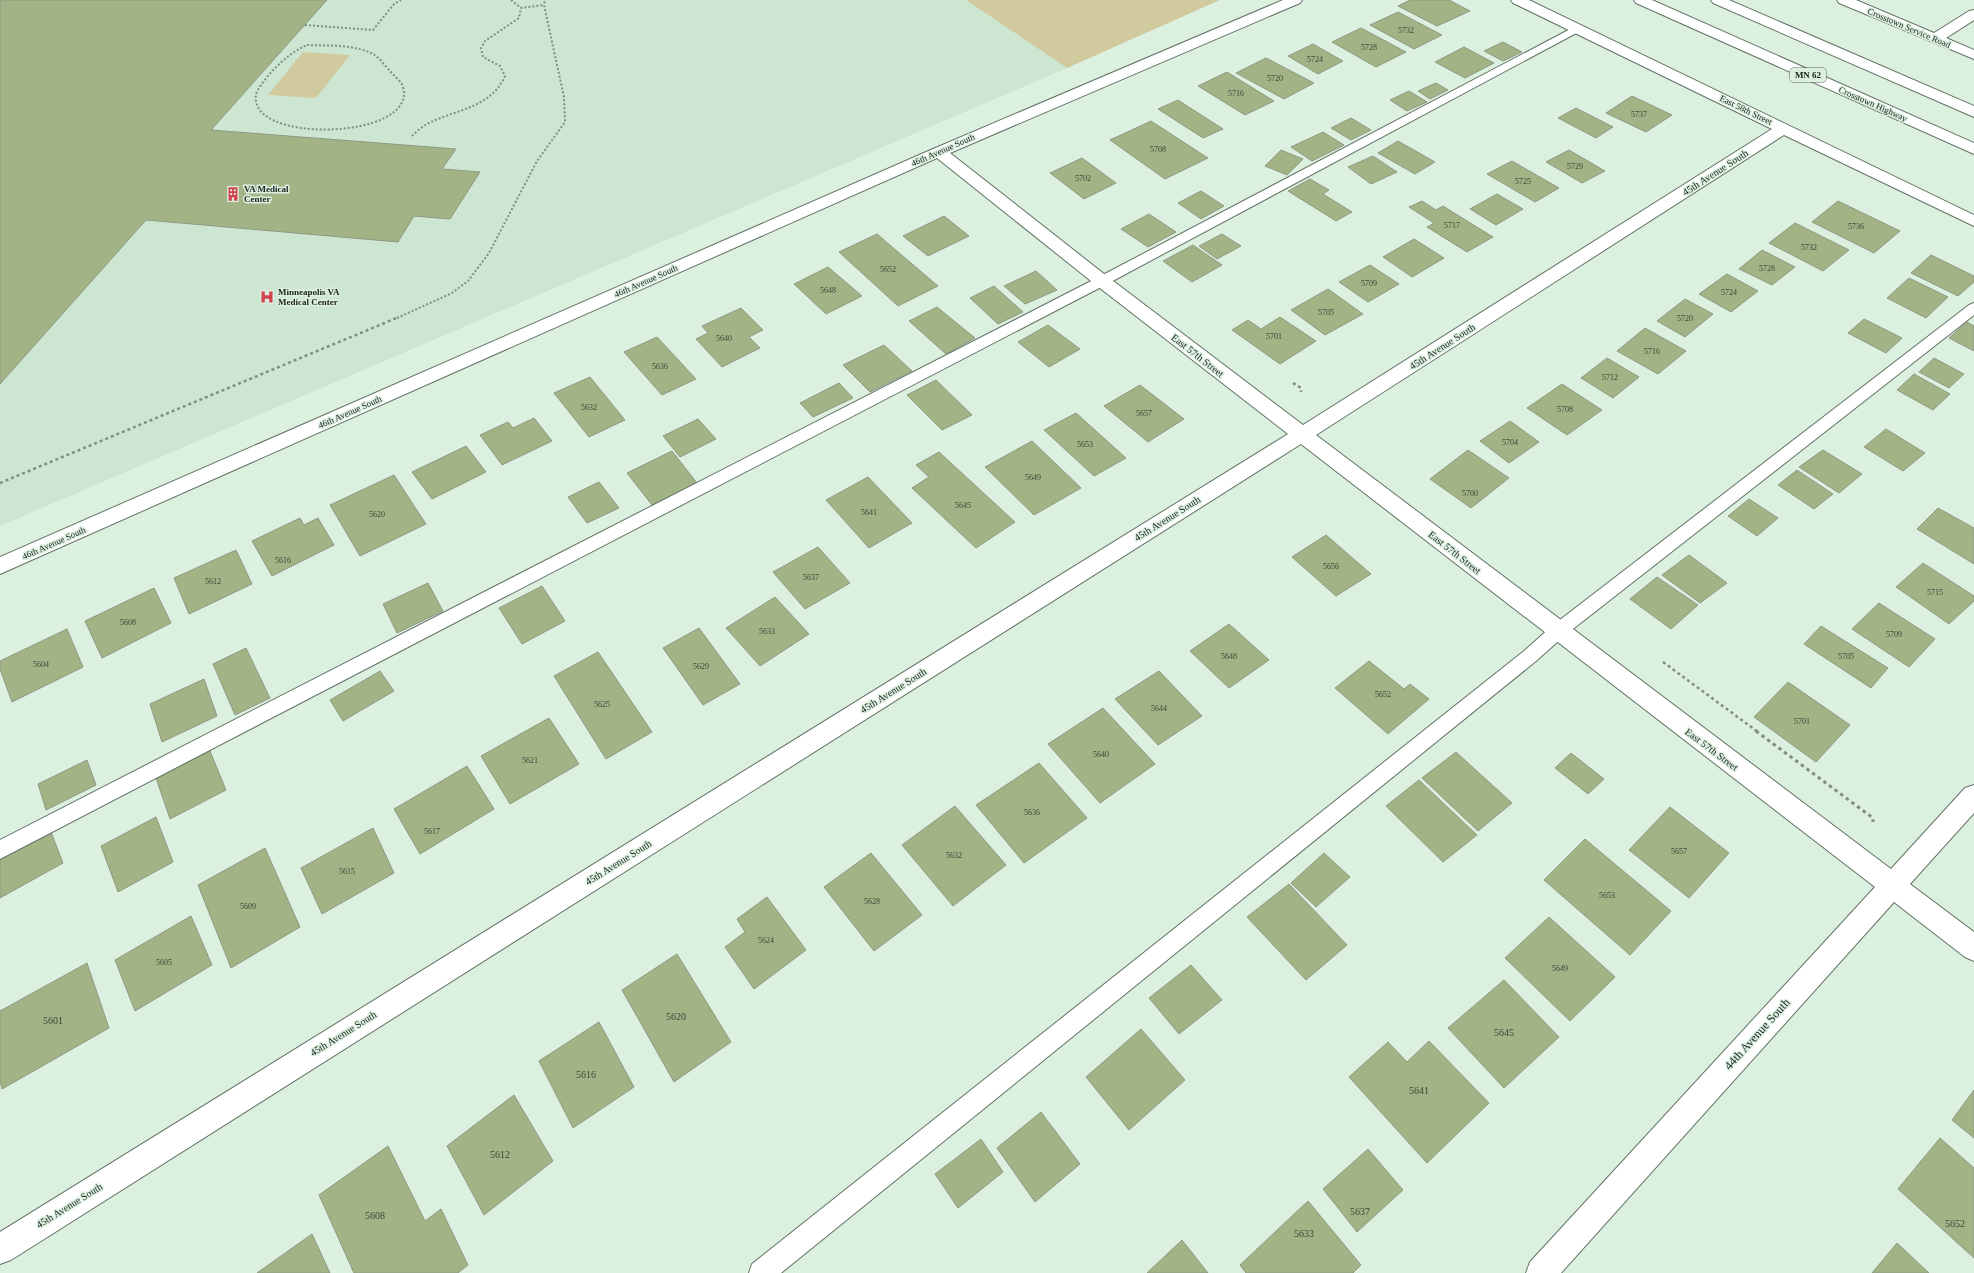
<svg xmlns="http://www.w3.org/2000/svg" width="1974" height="1273" font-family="'Times New Roman',serif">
<rect width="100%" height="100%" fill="#dcf0e0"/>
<!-- built -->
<path fill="#cce6d1" d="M0,0H966L1067,68L0,526Z"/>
<!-- green -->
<path fill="#d2ca9f" d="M966,0H1220L1067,68Z
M303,52L350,55L316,98L268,95Z"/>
<!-- building -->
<path fill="#a2b386" stroke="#909884" d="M0,0H327L211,130L456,149L442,169L480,172L450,219L414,216L398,242L146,220L0,384Z
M1410,0H1449L1470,11L1437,26L1398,6Z
M1398,12L1442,35L1414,49L1370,25Z
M1361,28L1406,52L1376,67L1332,42Z
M1503,42L1522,52L1503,61L1484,51Z
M1313,44L1343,61L1318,74L1288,56Z
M1464,47L1494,63L1465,78L1435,62Z
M1266,58L1314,83L1284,99L1236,73Z
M1227,72L1274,101L1245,115L1198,86Z
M1436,83L1448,90L1430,99L1418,91Z
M1409,91L1427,102L1407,111L1390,100Z
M1632,96L1672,115L1646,132L1606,113Z
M1178,100L1223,129L1203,138L1158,109Z
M1576,108L1613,127L1596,138L1558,118Z
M1351,118L1371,130L1351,140L1331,128Z
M1151,121L1208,158L1165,179L1110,140Z
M1323,132L1344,145L1312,161L1291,147Z
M1398,141L1435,162L1415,174L1378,153Z
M1281,150L1303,159L1287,175L1265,166Z
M1569,150L1605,171L1582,183L1546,162Z
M1373,156L1397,172L1371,184L1348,167Z
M1082,158L1116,183L1084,199L1050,173Z
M1512,161L1559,188L1535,202L1487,174Z
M1310,179L1329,190L1323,194L1352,212L1336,221L1288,191Z
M1201,191L1224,206L1201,219L1178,203Z
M1497,194L1523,209L1496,225L1470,209Z
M1422,201L1436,210L1443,206L1493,237L1467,252L1427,227L1434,223L1409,207Z
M1838,201L1900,231L1874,253L1812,222Z
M1149,214L1176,232L1148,247L1121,229Z
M944,216L969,236L928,256L903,236Z
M1795,223L1849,250L1823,271L1769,243Z
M877,234L938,286L898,306L839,252Z
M1222,234L1241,246L1217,259L1199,246Z
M1414,239L1444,258L1412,277L1383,257Z
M1193,245L1222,265L1192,282L1163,261Z
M1762,250L1795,267L1772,285L1739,269Z
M1931,255L1974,276V282L1958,296L1911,273Z
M1370,265L1399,284L1368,302L1339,282Z
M828,267L862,296L826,314L794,284Z
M1036,271L1057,290L1025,304L1004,286Z
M1727,274L1758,291L1731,312L1699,294Z
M1909,278L1948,297L1926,318L1887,298Z
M994,286L1023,312L998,324L970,298Z
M1328,289L1363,314L1325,335L1291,310Z
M1685,299L1713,314L1685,337L1657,321Z
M937,307L975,338L946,354L909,321Z
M741,308L763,330L749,337L760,348L722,367L696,339L708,333L702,326Z
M1280,317L1316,341L1280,364L1232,330L1248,320L1261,329Z
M1864,319L1902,338L1886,353L1848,333Z
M1967,322L1974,326V351L1949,338Z
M1048,325L1080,349L1049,367L1018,342Z
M1645,328L1686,351L1658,374L1617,351Z
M657,337L696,379L662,395L624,352Z
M884,345L912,371L870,392L843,365Z
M1607,358L1639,377L1613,398L1581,378Z
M1934,358L1964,374L1949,388L1919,372Z
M1914,374L1950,394L1933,410L1897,390Z
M590,377L625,420L589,437L554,393Z
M936,380L972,415L942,430L907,395Z
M839,383L853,398L813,417L800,403Z
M1562,384L1602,410L1567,435L1527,408Z
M1140,385L1184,419L1148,442L1104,406Z
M1076,413L1126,458L1094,476L1044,430Z
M534,418L552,441L502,465L480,435L508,422L513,428Z
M698,419L716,439L680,457L663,436Z
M1510,421L1539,442L1509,463L1480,441Z
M1886,429L1925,453L1903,471L1864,447Z
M1032,441L1081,488L1034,515L985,467Z
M466,446L486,472L432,499L412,472Z
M1468,450L1509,478L1471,508L1430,479Z
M1823,450L1862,474L1839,493L1799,467Z
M672,451L697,483L652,505L627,473Z
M939,452L1015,522L976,548L912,488L929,477L916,465Z
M1797,470L1833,494L1814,509L1778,485Z
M394,475L426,524L360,556L330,505Z
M868,477L912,523L869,548L826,500Z
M599,482L619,508L587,523L568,497Z
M1749,499L1778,518L1757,536L1728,516Z
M1938,508L1974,528V564L1917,529Z
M300,518L304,525L318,518L334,545L272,576L252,541Z
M1326,535L1371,574L1336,596L1292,557Z
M818,547L850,583L805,609L773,572Z
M236,550L252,584L189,614L174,578Z
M1689,555L1727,583L1700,603L1662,575Z
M1923,563L1974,596V601L1949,624L1896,587Z
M1657,577L1698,605L1671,629L1630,599Z
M428,583L443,611L397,633L383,604Z
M542,586L565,621L522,644L499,608Z
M154,588L171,623L102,658L85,621Z
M775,597L809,634L760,666L726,628Z
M1879,603L1935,639L1909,667L1852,629Z
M1229,624L1269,660L1229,688L1190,651Z
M1821,626L1888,668L1871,688L1804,644Z
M699,628L740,684L703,705L663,648Z
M67,629L83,667L12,702L0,669V661Z
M246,648L270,698L235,715L213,664Z
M598,652L652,732L606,759L554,676Z
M1369,661L1404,689L1410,684L1429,699L1388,734L1335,688Z
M380,671L394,691L343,721L330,700Z
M1159,671L1202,716L1158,745L1115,699Z
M204,679L217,716L162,742L150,704Z
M1788,682L1850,725L1816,762L1754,717Z
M1103,708L1155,764L1100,803L1048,744Z
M549,718L579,764L510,804L481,756Z
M210,751L226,790L170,819L156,778Z
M1456,752L1512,803L1478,831L1422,778Z
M1571,753L1604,779L1588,794L1555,768Z
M87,760L96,785L46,810L38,784Z
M1039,763L1087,818L1024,863L976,805Z
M467,766L494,809L420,854L394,809Z
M1419,780L1477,835L1443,862L1386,806Z
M955,806L1006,865L953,906L902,845Z
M1670,807L1729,853L1689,898L1629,850Z
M156,817L173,862L118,892L101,846Z
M373,828L394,873L322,914L301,868Z
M51,832L63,863L0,898V860Z
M1585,839L1671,911L1630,955L1544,880Z
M265,848L300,927L231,968L198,885Z
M871,853L922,915L874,951L824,887Z
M1324,853L1350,877L1316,907L1291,883Z
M1289,884L1347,945L1306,980L1247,917Z
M767,897L806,950L754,989L725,947L745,932L737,919Z
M191,916L212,965L135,1011L115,960Z
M1549,917L1615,977L1570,1021L1505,958Z
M677,954L731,1042L674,1082L622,990Z
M87,963L109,1028L2,1089L0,1081V1011Z
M1191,965L1222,1000L1179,1034L1149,998Z
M1504,980L1559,1037L1504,1088L1448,1028Z
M599,1022L634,1087L573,1128L539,1061Z
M1141,1029L1185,1080L1129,1130L1086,1077Z
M1429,1041L1489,1103L1427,1163L1349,1077L1388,1042L1407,1062Z
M1974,1090V1138L1952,1120Z
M514,1095L553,1161L484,1215L447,1146Z
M1041,1112L1080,1164L1035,1202L997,1148Z
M1940,1138L1974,1168V1258L1898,1189Z
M981,1139L1003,1172L958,1208L935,1174Z
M388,1146L425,1221L441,1209L468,1265L458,1273H354L319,1195Z
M1368,1149L1403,1190L1357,1232L1323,1189Z
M1308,1201L1361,1265L1353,1273H1246L1240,1265Z
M312,1234L330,1273H257Z
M1182,1240L1208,1273H1147Z
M1897,1243L1929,1273H1872Z"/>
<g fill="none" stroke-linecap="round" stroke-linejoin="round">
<defs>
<path id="lane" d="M1578,25L1582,26L1584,28L1582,30L1107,284L0,859V840L1097,278Z
M1974,303V315L1564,636L1536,661L781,1273H749L752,1264L1524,651L1552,626L1969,305Z"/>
<path id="street" d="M1283,0H1302L1300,3L950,153L1108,277L1303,425L1772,129L1513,3L1511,0H1529L1974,215V226L1784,135L1316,435L1891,869L1965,788L1974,785V813L1910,884L1974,932V961L1965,957L1894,902L1561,1273H1526L1530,1262L1875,887L1301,444L11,1260L0,1264V1232L1288,434L1096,285L937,158L0,574V557L933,149Z
M1837,0H1856L1934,33L1969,11L1974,10V20L1946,38L1974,50V59L1839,3Z"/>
<path id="highway" d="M1634,0H1652L1974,143V154L1636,3Z
M1711,0H1729L1974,106V117L1713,3Z"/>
</defs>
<!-- lane casing -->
<use href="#lane" stroke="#627365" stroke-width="2"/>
<!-- street casing -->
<use href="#street" stroke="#627365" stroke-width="2"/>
<!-- highway casing -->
<use href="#highway" stroke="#627365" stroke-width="2"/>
<!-- path-far2 -->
<path stroke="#818f83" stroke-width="2" stroke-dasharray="2 2" stroke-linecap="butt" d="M511,0L521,8
M305,25L373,30L394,4L401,0
M307,45C329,46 353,44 373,54C379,57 385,66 390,71C394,76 402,82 403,87C419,141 239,145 257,91C269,72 287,54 307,45Z
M412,136C417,131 423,126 429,123C457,109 491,108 505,76L500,66L483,57L481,48L485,41L519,18L521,8L544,5
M397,318L452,293L468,281L489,253L537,161L565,122L564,97L544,5L545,0"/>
<!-- path-far1 -->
<path stroke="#818f83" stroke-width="2.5" stroke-dasharray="3 3" stroke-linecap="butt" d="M1293,383L1301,388V392
M0,483L399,317
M1663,662L1758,732"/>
<!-- path -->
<path stroke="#818f83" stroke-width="3" stroke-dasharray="3.5 3.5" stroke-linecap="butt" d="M1756,731L1873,818V822"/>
<!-- lane -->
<use href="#lane" fill="#fff" fill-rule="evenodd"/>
<!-- street -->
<use href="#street" fill="#fff" fill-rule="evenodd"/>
<!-- highway -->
<use href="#highway" fill="#fff" fill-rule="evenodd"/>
</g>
<!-- icons -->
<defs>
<symbol id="building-bare" viewBox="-9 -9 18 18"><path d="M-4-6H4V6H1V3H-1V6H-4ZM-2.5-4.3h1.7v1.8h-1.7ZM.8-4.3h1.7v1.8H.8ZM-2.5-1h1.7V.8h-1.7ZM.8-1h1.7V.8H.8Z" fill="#d4444f" stroke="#dcf0e0" stroke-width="2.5" paint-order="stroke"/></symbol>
<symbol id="hospital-bare" viewBox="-9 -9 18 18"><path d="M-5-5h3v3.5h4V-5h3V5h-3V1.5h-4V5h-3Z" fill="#d4444f" stroke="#dcf0e0" stroke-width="2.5" paint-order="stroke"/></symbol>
</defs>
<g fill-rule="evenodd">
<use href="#building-bare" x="223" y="184" width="20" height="20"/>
<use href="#hospital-bare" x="257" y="287" width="20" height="20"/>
</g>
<g text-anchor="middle" stroke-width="3" stroke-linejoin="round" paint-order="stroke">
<!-- number labels -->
<g font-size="8" fill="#3d4636">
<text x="1406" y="33">5732</text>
<text x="1369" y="50">5728</text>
<text x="1315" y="62">5724</text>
<text x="1275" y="81">5720</text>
<text x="1236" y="96">5716</text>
<text x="1639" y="117">5737</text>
<text x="1158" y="152">5708</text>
<text x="1575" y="169">5729</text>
<text x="1083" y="181">5702</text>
<text x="1523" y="184">5725</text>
<text x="1452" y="228">5717</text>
<text x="1856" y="229">5736</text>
<text x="1809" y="250">5732</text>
<text x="1767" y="271">5728</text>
<text x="888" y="272">5652</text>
<text x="1369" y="286">5709</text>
<text x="828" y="293">5648</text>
<text x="1729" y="295">5724</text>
<text x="1326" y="315">5705</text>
<text x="1685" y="321">5720</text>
<text x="1274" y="339">5701</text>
<text x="724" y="341">5640</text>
<text x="1652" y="354">5716</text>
<text x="660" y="369">5636</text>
<text x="1610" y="380">5712</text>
<text x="589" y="410">5632</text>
<text x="1565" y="412">5708</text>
<text x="1144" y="416">5657</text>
<text x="1510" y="445">5704</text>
<text x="1085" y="447">5653</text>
<text x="1033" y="480">5649</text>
<text x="1470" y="496">5700</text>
<text x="963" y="508">5645</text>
<text x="869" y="515">5641</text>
<text x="377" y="517">5620</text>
<text x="283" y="563">5616</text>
<text x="1331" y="569">5656</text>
<text x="811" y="580">5637</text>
<text x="213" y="584">5612</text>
<text x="1935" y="595">5715</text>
<text x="128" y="625">5608</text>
<text x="767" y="634">5633</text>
<text x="1894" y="637">5709</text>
<text x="1229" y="659">5648</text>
<text x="1846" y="659">5705</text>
<text x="41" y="667">5604</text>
<text x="701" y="669">5629</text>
<text x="1383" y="697">5652</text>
<text x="602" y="707">5625</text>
<text x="1159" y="711">5644</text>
<text x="1802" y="724">5701</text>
<text x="1101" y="757">5640</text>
<text x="530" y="763">5621</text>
<text x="1032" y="815">5636</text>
<text x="432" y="834">5617</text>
<text x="1679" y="854">5657</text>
<text x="954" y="858">5632</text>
<text x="347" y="874">5615</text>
<text x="1607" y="898">5653</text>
<text x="872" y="904">5628</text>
<text x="248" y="909">5609</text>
<text x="766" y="943">5624</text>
<text x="164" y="965">5605</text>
<text x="1560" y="971">5649</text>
</g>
<!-- far-street labels -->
<g font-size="9" fill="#1b221c" stroke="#dcf0e0">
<text transform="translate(1909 28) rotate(23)" y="3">Crosstown Service Road</text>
<text transform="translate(1873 104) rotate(24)" y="3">Crosstown Highway</text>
<text transform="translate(1746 110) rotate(26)" y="3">East 58th Street</text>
<text transform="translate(943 150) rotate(-24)" y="3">46th Avenue South</text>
<text transform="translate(646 281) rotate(-24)" y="3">46th Avenue South</text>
<text transform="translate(350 412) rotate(-24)" y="3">46th Avenue South</text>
<text transform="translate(54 543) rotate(-24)" y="3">46th Avenue South</text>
</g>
<!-- shield labels -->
<rect fill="#dcf0e0" stroke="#556057" stroke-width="1" x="1790" y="68" width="36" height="14" rx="3"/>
<g font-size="9" font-weight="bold" fill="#1b221c">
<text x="1808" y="78">MN 62</text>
</g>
<!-- far-poi labels -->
<g font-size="9" font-weight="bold" fill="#1b221c" stroke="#dcf0e0" text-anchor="start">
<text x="244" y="192">VA Medical<tspan x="244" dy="10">Center</tspan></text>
<text x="278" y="295">Minneapolis VA<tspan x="278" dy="10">Medical Center</tspan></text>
</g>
<!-- street labels -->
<g font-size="10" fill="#1b221c" stroke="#dcf0e0">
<text transform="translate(1715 172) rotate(-33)" y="4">45th Avenue South</text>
<text transform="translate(1442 346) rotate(-33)" y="4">45th Avenue South</text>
<text transform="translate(1198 355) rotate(38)" y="4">East 57th Street</text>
<text transform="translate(1167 518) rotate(-32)" y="4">45th Avenue South</text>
<text transform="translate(1455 552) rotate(38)" y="4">East 57th Street</text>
<text transform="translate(893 690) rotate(-32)" y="4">45th Avenue South</text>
<text transform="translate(1712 749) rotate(37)" y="4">East 57th Street</text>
<text transform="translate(618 862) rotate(-32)" y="4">45th Avenue South</text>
<text transform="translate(343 1033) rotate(-32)" y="4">45th Avenue South</text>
<text transform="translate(69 1205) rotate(-32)" y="4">45th Avenue South</text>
</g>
<!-- near-number labels -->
<g font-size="10" fill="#3d4636">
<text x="676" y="1020">5620</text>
<text x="53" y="1024">5601</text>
<text x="1504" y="1036">5645</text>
<text x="586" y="1078">5616</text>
<text x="1419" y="1094">5641</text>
<text x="500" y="1158">5612</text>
<text x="1360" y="1215">5637</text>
<text x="375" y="1219">5608</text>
<text x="1955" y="1227">5652</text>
<text x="1304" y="1237">5633</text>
</g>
<!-- near-street labels -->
<g font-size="12" fill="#1b221c" stroke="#dcf0e0">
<text transform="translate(1757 1034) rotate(-48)" y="4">44th Avenue South</text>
</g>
</g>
</svg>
